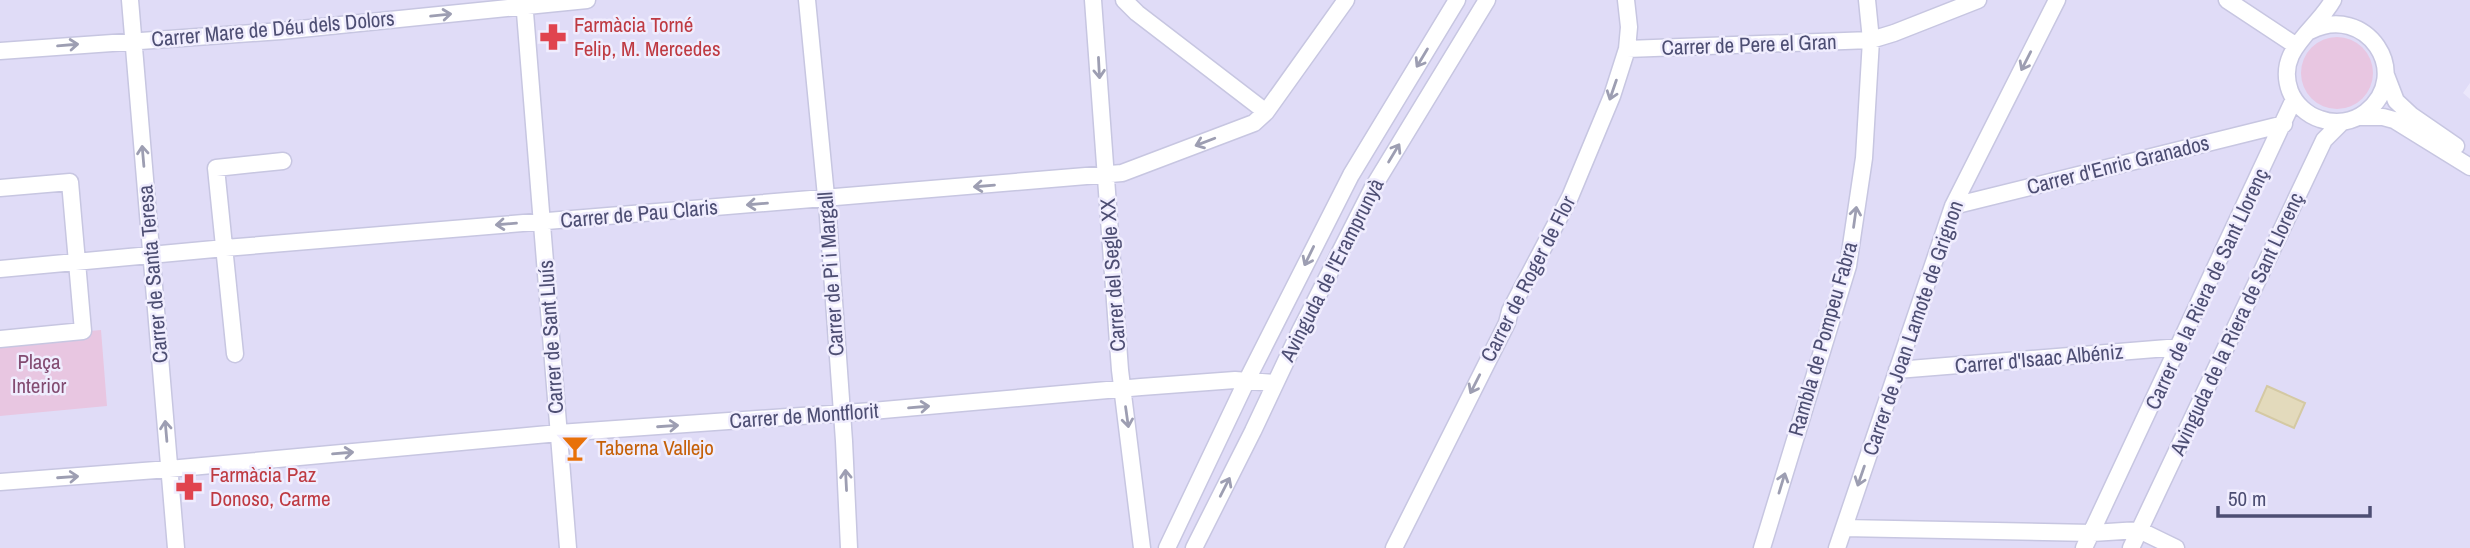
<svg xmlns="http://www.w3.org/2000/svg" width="2470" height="548" font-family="'Archivo Narrow',sans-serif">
<rect width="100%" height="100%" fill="#ebe7fb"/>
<!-- residential -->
<path fill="#e0dcf7" d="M0,0H2470V83L2463,93L2470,99V548H0Z"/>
<!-- green -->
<path fill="#e8c6e1" d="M2301 73a36 36 0 1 1 72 0a36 36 0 1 1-72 0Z
M101,330L107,406L0,416V339Z"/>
<!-- water -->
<path fill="#e3dabc" stroke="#d4c9a3" stroke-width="2" d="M2267,386L2305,403L2294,428L2256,411Z"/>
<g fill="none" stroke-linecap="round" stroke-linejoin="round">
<defs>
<path id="street" d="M130,0L176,548
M524,0L568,548
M807,0L828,217L844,441L849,548
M1093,0L1120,370L1142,548
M1124,0L1137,13L1266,112
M2227,0L2295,45
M2310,31C2366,2 2414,74 2366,112C2353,122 2336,125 2320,119C2307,115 2295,104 2290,91C2275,50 2316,31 2333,0
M1627,49L1871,40L1894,33L1978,0
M0,51L281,31L587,0
M2386,75L2396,101L2411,115L2456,146
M2358,117H2383L2394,120L2470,167
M0,188L70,182L83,331L0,339
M1953,206L2284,124
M0,269L225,248L1122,173L1254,123L1266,112L1346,0
M235,354L216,168L283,161
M1897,370L2180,347
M0,482L169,469L559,433L872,411L1141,387L1235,380L1274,383
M1844,528L2092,533L2139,530L2176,548
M1167,548L1246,382L1351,175L1457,0
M1194,548L1253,431L1301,329L1372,189L1487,0
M1394,548L1507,323L1510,311L1570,197L1612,96L1627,49L1629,27L1626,0
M1762,548L1848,266L1864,158L1871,40L1867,0
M1837,548L1953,206L2057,0
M2084,548L2294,99
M2131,548L2324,140L2342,122"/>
</defs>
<!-- street casing -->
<use href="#street" stroke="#c7c6e1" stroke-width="19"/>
<!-- street -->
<use href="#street" stroke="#fff" stroke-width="16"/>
</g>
<!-- one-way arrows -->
<defs><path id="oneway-shaft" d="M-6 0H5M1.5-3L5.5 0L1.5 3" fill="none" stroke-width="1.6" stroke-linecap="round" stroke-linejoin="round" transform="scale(1.75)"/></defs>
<g stroke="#9d9eb2">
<use href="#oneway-shaft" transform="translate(441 15) rotate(-6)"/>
<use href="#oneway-shaft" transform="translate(68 45) rotate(-5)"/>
<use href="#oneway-shaft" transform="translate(1422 58) rotate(121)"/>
<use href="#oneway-shaft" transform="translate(2026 61) rotate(117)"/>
<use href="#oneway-shaft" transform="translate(1099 68) rotate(87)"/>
<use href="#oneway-shaft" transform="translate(1613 90) rotate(109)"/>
<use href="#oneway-shaft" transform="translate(1205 142) rotate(159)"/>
<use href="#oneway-shaft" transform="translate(1394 153) rotate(-59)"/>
<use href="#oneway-shaft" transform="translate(143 156) rotate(-95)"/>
<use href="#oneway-shaft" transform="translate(984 186) rotate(175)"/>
<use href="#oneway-shaft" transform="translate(757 204) rotate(175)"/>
<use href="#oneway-shaft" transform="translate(1855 217) rotate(-82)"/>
<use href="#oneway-shaft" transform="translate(506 224) rotate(175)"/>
<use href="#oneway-shaft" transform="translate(1309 256) rotate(116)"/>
<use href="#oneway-shaft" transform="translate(1475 384) rotate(117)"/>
<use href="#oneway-shaft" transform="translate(919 407) rotate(-5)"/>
<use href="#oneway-shaft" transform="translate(1127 417) rotate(82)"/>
<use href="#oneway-shaft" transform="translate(668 426) rotate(-4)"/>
<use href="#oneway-shaft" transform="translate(166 431) rotate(-95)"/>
<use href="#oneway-shaft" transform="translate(343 453) rotate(-5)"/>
<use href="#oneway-shaft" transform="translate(1861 476) rotate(109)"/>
<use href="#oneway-shaft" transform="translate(68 477) rotate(-4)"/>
<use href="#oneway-shaft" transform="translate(846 480) rotate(-93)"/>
<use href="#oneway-shaft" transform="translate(1782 483) rotate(-73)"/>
<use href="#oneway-shaft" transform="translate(1225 487) rotate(-63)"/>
</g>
<!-- icons -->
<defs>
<symbol id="pharmacy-bare" viewBox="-9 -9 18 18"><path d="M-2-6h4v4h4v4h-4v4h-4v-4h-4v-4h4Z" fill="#e0444e" stroke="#f0edfe" stroke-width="2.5" paint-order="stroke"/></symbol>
<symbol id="bar-bare" viewBox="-9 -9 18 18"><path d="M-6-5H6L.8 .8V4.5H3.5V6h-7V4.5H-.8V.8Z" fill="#e8710a" stroke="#f0edfe" stroke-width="2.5" paint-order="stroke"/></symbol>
</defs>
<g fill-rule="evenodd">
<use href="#pharmacy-bare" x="534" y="18" width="38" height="38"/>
<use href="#bar-bare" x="556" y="429" width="38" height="38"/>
<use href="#pharmacy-bare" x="170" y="468" width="38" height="38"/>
</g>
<g text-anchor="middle" stroke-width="5" stroke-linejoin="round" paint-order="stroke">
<!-- health labels -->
<g font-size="21" fill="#be3a42" stroke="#f0edfe" text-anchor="start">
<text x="574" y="32">Farmàcia Torné<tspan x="574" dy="24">Felip, M. Mercedes</tspan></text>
<text x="210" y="482">Farmàcia Paz<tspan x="210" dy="24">Donoso, Carme</tspan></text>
</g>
<!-- street labels -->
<g font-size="21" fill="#4d4e73" stroke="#f0edfe">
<text transform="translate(273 29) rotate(-5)" y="7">Carrer Mare de Déu dels Dolors</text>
<text transform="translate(1749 45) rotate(-2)" y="7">Carrer de Pere el Gran</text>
<text transform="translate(2118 165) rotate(-14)" y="7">Carrer d'Enric Granados</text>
<text transform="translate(639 214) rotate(-5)" y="7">Carrer de Pau Claris</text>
<text transform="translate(1332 270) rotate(-63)" y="7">Avinguda de l'Eramprunyà</text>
<text transform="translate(153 274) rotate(-95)" y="7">Carrer de Santa Teresa</text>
<text transform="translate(831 274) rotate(-94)" y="7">Carrer de Pi i Margall</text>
<text transform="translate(1113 275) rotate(-94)" y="7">Carrer del Segle XX</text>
<text transform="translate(1528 279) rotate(-63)" y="7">Carrer de Roger de Flor</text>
<text transform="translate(2207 289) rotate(-65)" y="7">Carrer de la Riera de Sant Llorenç</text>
<text transform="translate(2237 324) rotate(-65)" y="7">Avinguda de la Riera de Sant Llorenç</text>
<text transform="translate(1913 328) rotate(-71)" y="7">Carrer de Joan Lamote de Grignon</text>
<text transform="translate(551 337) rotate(-94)" y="7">Carrer de Sant Lluís</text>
<text transform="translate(1823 339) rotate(-74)" y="7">Rambla de Pompeu Fabra</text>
<text transform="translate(2039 359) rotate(-5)" y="7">Carrer d'Isaac Albéniz</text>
<text transform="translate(804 416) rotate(-4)" y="7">Carrer de Montflorit</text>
</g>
<!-- park labels -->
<g font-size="21" fill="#834c72" stroke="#f0edfe">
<text x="39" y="369">Plaça<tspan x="39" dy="24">Interior</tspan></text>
</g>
<!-- food labels -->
<g font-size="21" fill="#c56008" stroke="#f0edfe" text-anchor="start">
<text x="596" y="455">Taberna Vallejo</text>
</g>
</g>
<!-- scale -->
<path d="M2218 506v10h152v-10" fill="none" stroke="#4d4e73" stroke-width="3.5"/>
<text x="2228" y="506" font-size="21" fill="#4d4e73" stroke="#f0edfe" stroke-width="5" paint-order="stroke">50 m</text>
</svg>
